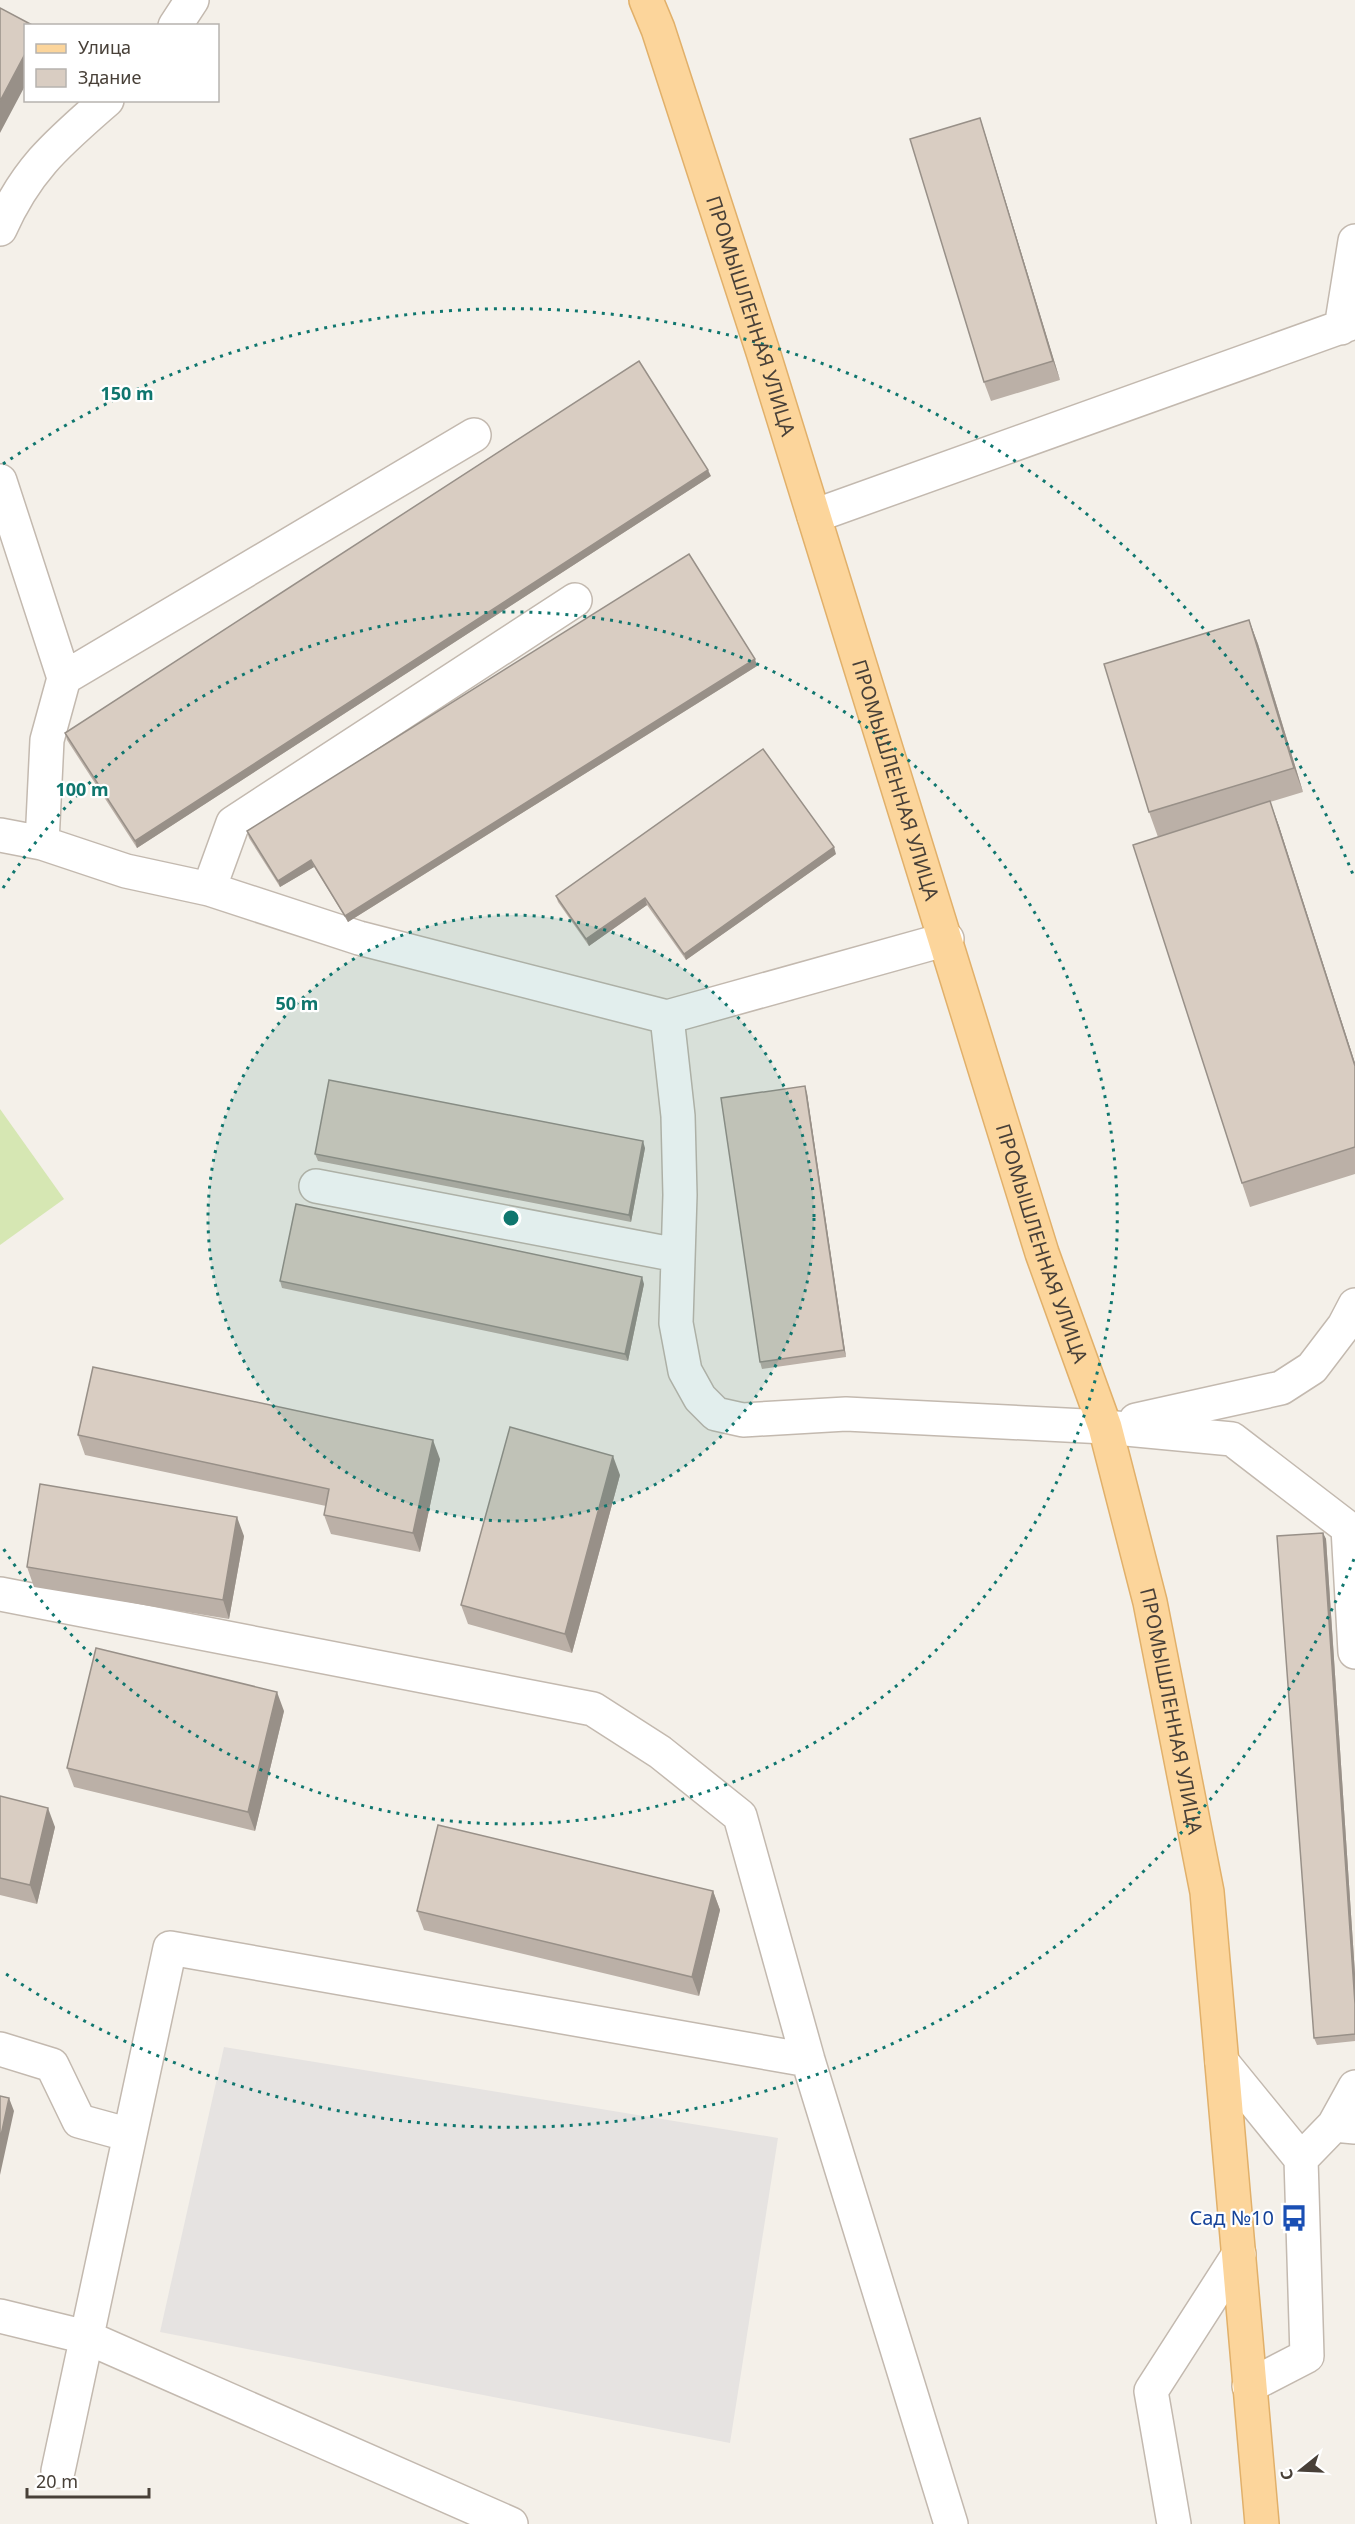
<svg xmlns="http://www.w3.org/2000/svg" width="1355" height="2524" font-family="'Noto Sans',sans-serif">
<rect width="100%" height="100%" fill="#f4f0e9"/>
<!-- pitch -->
<path fill="#d6e7b3" d="M0,1109L64,1199L0,1245Z"/>
<!-- parking -->
<path fill="#e6e3e1" d="M224,2047L778,2138L730,2443L160,2332Z"/>
<g fill="none" stroke-linecap="round" stroke-linejoin="round">
<defs>
<path id="minor" d="M175,26L192,0
M0,229C27,168 58,143 107,100
M1341,328L1355,241
M0,481L64,678L47,740L42,843
M814,516L1355,322
M64,678L474,435
M0,835L42,843L126,871L209,889L359,938L667,1017L947,939
M209,889L233,823L575,600
M667,1017L678,1116L680,1195L676,1323L685,1371L700,1398L716,1414L743,1420L846,1414L1105,1427L1232,1439L1348,1528L1355,1652
M316,1186L677,1255
M1136,1420L1281,1388L1312,1368L1344,1326L1355,1305
M0,1594L593,1709L660,1752L740,1816L808,2060L951,2524
M0,2049L52,2065L79,2121L130,2135
M1222,2062L1301,2159L1307,2356L1249,2386
M1334,2125L1355,2087
M1301,2159L1334,2125L1355,2127
M0,2316L86,2337L511,2524
M58,2471L170,1948L808,2060
M1174,2524L1151,2391L1239,2254"/>
<g id="major">
<path id="s1" d="M646,0L658,29L763,352L1042,1253L1105,1427L1150,1602L1207,1892L1262,2524"/>
</g>
</defs>
<!-- minor casing -->
<use href="#minor" stroke="#c3b9af" stroke-width="36"/>
<!-- major casing -->
<use href="#major" stroke="#e1b06a" stroke-width="36"/>
<!-- minor -->
<use href="#minor" stroke="#fff" stroke-width="33"/>
<!-- major -->
<use href="#major" stroke="#fcd59b" stroke-width="33"/>
</g>
<!-- wall -->
<path fill="#bbb0a7" d="M980,118L986,137L1060,380L991,401L984,382Z
M711,476L137,848L67,740L65,733Z
M1249,620L1258,644L1303,792L1270,802L1279,826L1355,1063V1174L1250,1207L1242,1183L1204,822L1158,837L1149,812Z
M757,666L348,922L314,867L280,887L249,838L247,831Z
M836,854L686,960L647,905L589,946L558,902L556,896Z
M807,1093L846,1357L762,1369L760,1362Z
M645,1148L631,1222L318,1161L315,1154Z
M280,1281L644,1284L628,1361L282,1288Z
M78,1435L440,1459L420,1552L331,1534L324,1515L326,1506L85,1455Z
M620,1475L572,1653L468,1624L461,1605Z
M1323,1533L1326,1539L1355,1974V2041L1317,2045L1314,2038Z
M244,1536L229,1619L34,1587L27,1567Z
M284,1711L255,1831L74,1787L67,1768Z
M0,1796L55,1827L37,1904L0,1895Z
M713,1891L720,1910L699,1996L424,1930L417,1911Z"/>
<!-- shaded-wall -->
<path fill="#989088" d="M26,52V84L0,133V101Z
M980,118L986,137L1060,380L1053,361Z
M708,470L711,476L137,848L135,841Z
M1249,620L1258,644L1303,792L1294,768Z
M755,659L757,666L348,922L345,916Z
M1270,801L1279,826L1355,1063V1066Z
M834,847L836,854L686,960L684,954Z
M311,860L314,867L280,887L278,881Z
M645,898L647,905L589,946L586,939Z
M805,1086L807,1093L846,1357L844,1350Z
M643,1141L645,1148L631,1222L629,1215Z
M642,1277L644,1284L628,1361L625,1354Z
M433,1440L440,1459L420,1552L413,1533Z
M613,1456L620,1475L572,1653L565,1634Z
M237,1517L244,1536L229,1619L223,1600Z
M1323,1533L1326,1539L1355,1974V2004Z
M277,1692L284,1711L255,1831L248,1812Z
M48,1808L55,1827L37,1904L30,1885Z
M713,1891L720,1910L699,1996L692,1977Z
M9,2098L14,2111L0,2175V2140Z"/>
<!-- building -->
<path fill="#d9cdc2" stroke="#989088" stroke-width="1.5" d="M0,8L34,26H26V52L0,101Z
M980,118L1053,361L984,382L910,139Z
M639,361L708,470L135,841L65,733Z
M689,554L755,659L345,916L311,860L278,881L247,831Z
M1249,620L1294,768L1149,812L1104,664Z
M763,749L834,847L684,954L645,898L586,939L556,896Z
M1270,801L1355,1066V1147L1242,1183L1133,845Z
M329,1080L643,1141L629,1215L315,1154Z
M805,1086L844,1350L760,1362L721,1098Z
M296,1204L642,1277L625,1354L280,1281Z
M93,1367L433,1440L413,1533L324,1515L329,1489L78,1435Z
M510,1427L613,1456L565,1634L461,1605Z
M40,1484L237,1517L223,1600L27,1567Z
M1323,1533L1355,2004V2034L1314,2038L1277,1536Z
M96,1648L277,1692L248,1812L67,1768Z
M0,1796L48,1808L30,1885L0,1878Z
M438,1825L713,1891L692,1977L417,1911Z
M0,2096L9,2098L0,2140Z"/>
<!-- distance rings -->
<circle cx="511" cy="1218" r="303" fill="#0f766e" fill-opacity=".12"/>
<g fill="none" stroke="#0f766e" stroke-width="3" stroke-dasharray="3 6">
<circle cx="511" cy="1218" r="303"/>
<path d="M3 888A606 606 0 1 1 3 1548"/>
<path d="M1354 1559A909 909 0 0 1 3 1972M3 464A909 909 0 0 1 1354 877"/>
</g>
<!-- icons -->
<defs>
<symbol id="bus-bare" viewBox="-9 -9 18 18"><path d="M-5-6H5V4H4V6H2V4H-2V6H-4V4H-5ZM-3.5-4V0h7V-4ZM-3.5 1.2v1.5H-2V1.2ZM2 1.2v1.5H3.5V1.2Z" fill="#1a4fb4" stroke="#fff" stroke-width="2.5" paint-order="stroke"/></symbol>
</defs>
<g fill-rule="evenodd">
<use href="#bus-bare" x="1275" y="2199" width="38" height="38"/>
</g>
<g text-anchor="middle" stroke-width="4.5" stroke-linejoin="round" paint-order="stroke">
<!-- street labels -->
<g font-size="20" fill="#484038" stroke="#fff">
<text dy="7" stroke="none"><textPath href="#s1" startOffset="333">ПРОМЫШЛЕННАЯ УЛИЦА</textPath></text>
<text dy="7" stroke="none"><textPath href="#s1" startOffset="819">ПРОМЫШЛЕННАЯ УЛИЦА</textPath></text>
<text dy="7" stroke="none"><textPath href="#s1" startOffset="1305">ПРОМЫШЛЕННАЯ УЛИЦА</textPath></text>
<text dy="7" stroke="none"><textPath href="#s1" startOffset="1791">ПРОМЫШЛЕННАЯ УЛИЦА</textPath></text>
</g>
<!-- transit labels -->
<g font-size="20" fill="#164399" stroke="#fff" text-anchor="end">
<text x="1274" y="2225">Сад №10</text>
</g>
</g>
<circle cx="511" cy="1218" r="9" fill="#0f766e" stroke="#fff" stroke-width="3"/>
<g font-size="18" text-anchor="middle" font-weight="bold" fill="#0f766e" stroke="#fff" stroke-width="4.5" stroke-linejoin="round" paint-order="stroke">
<text x="127" y="400">150 m</text>
<text x="82" y="796">100 m</text>
<text x="297" y="1010">50 m</text>
</g>
<!-- legend -->
<rect x="24" y="24" width="195" height="78" fill="#ffffff" stroke="#b6b3af" stroke-width="1.5"/>
<rect x="36" y="44" width="30" height="9" fill="#fcd59b" stroke="#b6b3af" stroke-width="1.5"/>
<text x="78" y="54" font-size="18" fill="#484038">Улица</text>
<rect x="36" y="69" width="30" height="18" fill="#d9cdc2" stroke="#b6b3af" stroke-width="1.5"/>
<text x="78" y="84" font-size="18" fill="#484038">Здание</text>
<!-- north arrow -->
<g transform="translate(1301 2470) rotate(252)" stroke="#ffffff" stroke-width="4.5" paint-order="stroke">
<path d="M0-4.5L10 22L0 15L-10 22Z" fill="#484038"/>
<text y="-9" font-size="16" font-weight="bold" text-anchor="middle" fill="#484038">С</text>
</g>
<!-- scale -->
<path d="M27 2488v9h122v-9" fill="none" stroke="#484038" stroke-width="3"/>
<text x="36" y="2488" font-size="18" fill="#484038" stroke="#ffffff" stroke-width="4.5" paint-order="stroke">20 m</text>
</svg>
